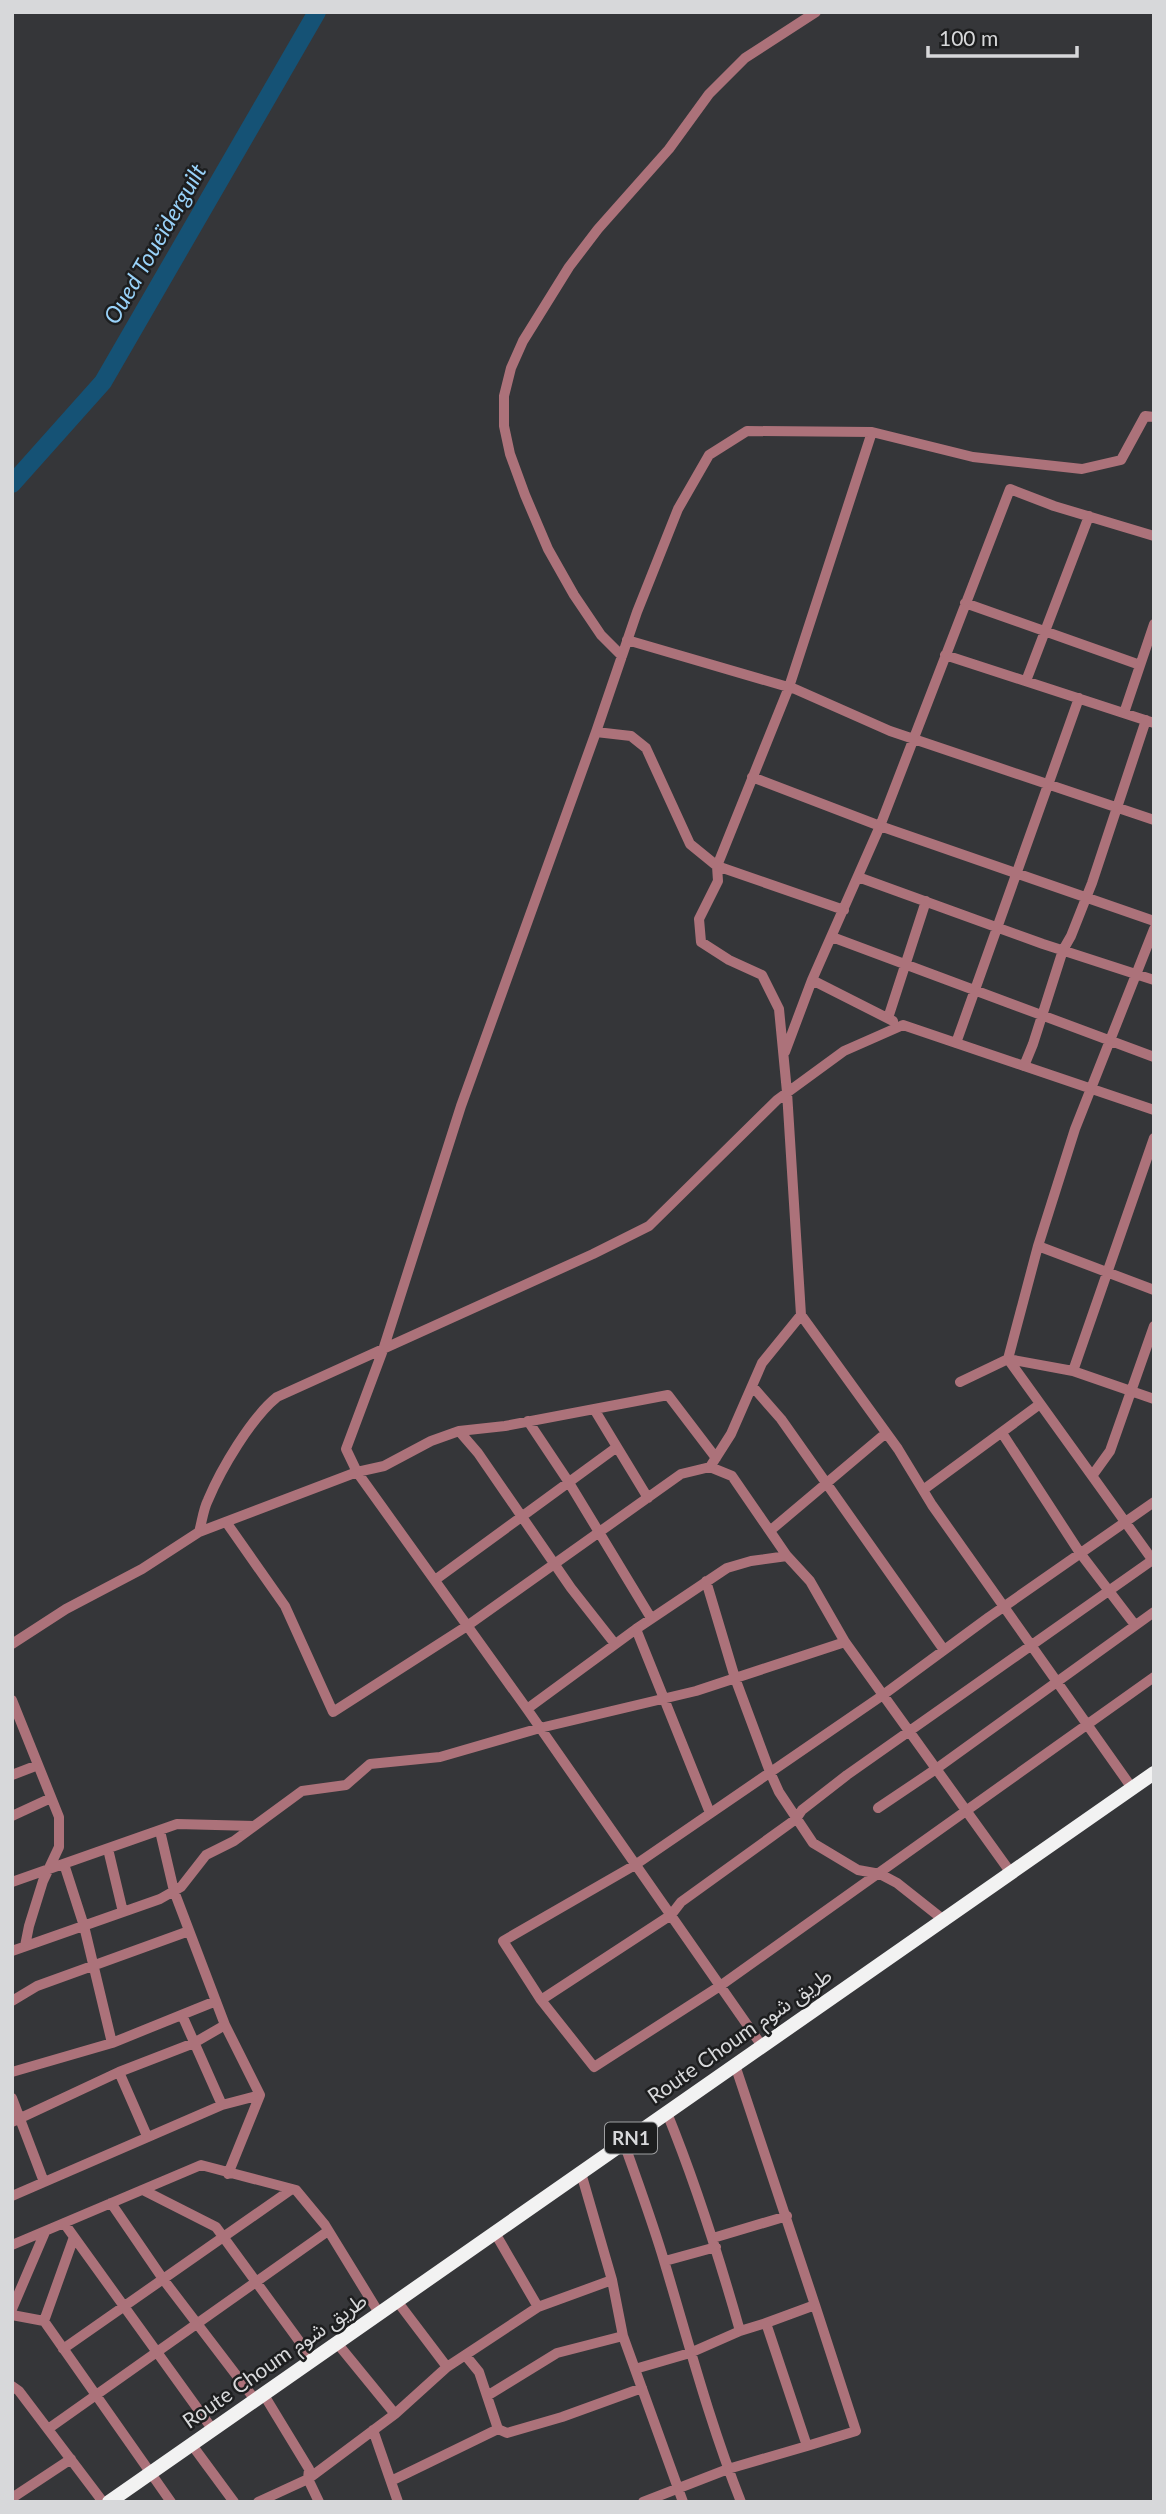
<svg xmlns="http://www.w3.org/2000/svg" width="1166" height="2514" font-family="Lato,'Noto Sans Arabic',sans-serif">
<rect width="100%" height="100%" fill="#353639"/>
<g fill="none" stroke-linecap="round" stroke-linejoin="round">
<!-- river -->
<path stroke="#155275" stroke-width="18" d="M12,484L103,382L317,12"/>
<!-- minor -->
<path stroke="#ac727a" stroke-width="10" d="M965,603L1140,665
M627,640L795,689L890,731L1154,820
M945,655L1154,723
M622,656L601,635L574,595L548,549L525,495L510,454L504,426V396L511,368L523,341L569,267L598,229L669,149L709,94L745,58L816,12
M1026,681L1089,516
M1124,713L1154,624
M596,732L631,736L646,748L690,844L717,866L718,881L699,919L701,942L729,960L762,975L779,1009L787,1092L801,1315L762,1363L731,1434L710,1467
M752,777L880,826L1010,489L1054,506L1154,536
M858,877L1043,944L1154,980
M844,910L717,866L789,687L872,432
M1154,929L1075,1129L1038,1246L1008,1359L1154,1562
M832,937L1154,1057
M812,980L893,1021
M888,1018L926,901
M956,1043L1079,698
M785,1052L812,980L880,826L1154,921
M1024,1066L1033,1044L1063,950L1071,936L1092,883L1146,720
M1038,1246L1154,1290
M801,1315L898,1449L932,1505L1132,1788
M1073,1371L1154,1138
M960,1382L1008,1359L1073,1371L1154,1399
M753,1387L781,1419L944,1650
M528,1421L568,1481L651,1618
M459,1431L478,1453L571,1588L615,1644
M1002,1433L1080,1553L1135,1625
M617,1447L648,1498
M1092,1476L1110,1451L1154,1326
M923,1490L1040,1404
M1154,1502L989,1617L883,1695L635,1865L503,1941L541,2000L671,1915L681,1902L796,1819L802,1810L847,1775L1154,1559
M226,1522L285,1606L333,1712L467,1626L681,1474L710,1467L732,1476L787,1556L810,1581L845,1642L1011,1873
M771,1530L886,1433
M199,1532C202,1522 203,1510 208,1500C221,1469 251,1418 277,1397L593,1254L649,1226L777,1100L844,1051L903,1025L1154,1110
M435,1580L617,1447L594,1409
M706,1581L735,1678L770,1772L779,1792L813,1843L858,1870L880,1874L897,1883L945,1921
M636,1629L710,1813
M12,1644L66,1609L142,1569L199,1532L357,1472L384,1466L431,1441L459,1431L505,1426L668,1395L716,1458
M12,1700L59,1817V1847L43,1881L29,1926L25,1946
M527,1709L636,1629L727,1568L751,1561L787,1556
M12,1775L38,1765
M878,1808L936,1769L1154,1612
M12,1816L51,1798
M108,1849L123,1912
M64,1864L84,1926L112,2043
M12,1882L177,1824L254,1826
M12,1951L160,1899L181,1887L206,1855L234,1841L302,1791L346,1785L370,1764L440,1757L540,1728L696,1691L845,1642
M541,2000L594,2067L720,1986L1154,1677
M12,2001L37,1986L189,1931
M182,2015L222,2105
M762,2046L527,1709L357,1472L346,1449L383,1350L461,1106L596,732L637,612L678,509L709,455L747,431L872,432L973,457L1082,469L1121,460L1145,416L1154,417
M735,2065L815,2305L766,2323
M12,2072L112,2043L216,2001
M119,2072L147,2136
M12,2098L44,2182
M12,2122L119,2072L194,2043L225,2025L174,1891L160,1831
M624,2143C638,2183 653,2223 665,2264C689,2344 710,2424 741,2502
M228,2174L260,2095
M143,2190L216,2227L313,2360
M12,2196L222,2105L260,2095L225,2025
M111,2203L163,2279L256,2401
M64,2223L213,2430
M713,2238L787,2216
M12,2245L201,2165L296,2190L325,2225L379,2313
M665,2261L716,2247
M538,2307L612,2280L581,2173
M12,2309L45,2232
M12,2315L44,2321L171,2502
M44,2321L74,2237
M623,2336L683,2502
M63,2349L292,2189
M466,2356L479,2372L487,2396L557,2353L623,2336L612,2280
M447,2367L538,2307L495,2233
M635,2369L690,2353L740,2331
M12,2386L19,2391L103,2502
M264,2395L309,2469L308,2479L319,2502
M487,2396L498,2429
M395,2414L447,2367L397,2301
M48,2429L328,2231
M373,2430L398,2502
M192,2445L234,2502
M807,2446L856,2431L815,2305
M391,2481L498,2429L507,2433L562,2417L642,2388
M12,2498L71,2459
M258,2502L308,2479L395,2414L337,2343
M643,2502L728,2469L807,2446L766,2323L740,2331C719,2257 696,2184 667,2113"/>
<!-- highway -->
<path stroke="#f2f2f2" stroke-width="14" d="M109,2502L1154,1773"/>
</g>
<g text-anchor="middle" stroke-width="5" stroke-linejoin="round" paint-order="stroke">
<!-- shield labels -->
<rect fill="#1d1e1f" stroke="#9fa0a2" stroke-width="2" x="605" y="2122.5" width="52" height="31" rx="5"/>
<g font-size="19" font-weight="bold" fill="#d7d8da">
<text x="631" y="2145">RN1</text>
</g>
<!-- street labels -->
<g font-size="21" fill="#d7d8da" stroke="#1d1e1f">
<text transform="translate(740 2036) rotate(-35)" y="7">Route Choum طريق شوم</text>
<text transform="translate(275 2361) rotate(-35)" y="7">Route Choum طريق شوم</text>
</g>
<!-- water labels -->
<g font-size="23" font-style="italic" fill="#99d2f9" stroke="#1d1e1f">
<text transform="translate(155 244) rotate(-60)" y="8">Oued Toueïderguilt</text>
</g>
</g>
<!-- border -->
<rect width="1166" height="2514" fill="none" stroke="#d7d8da" stroke-width="28"/>
<!-- scale -->
<path d="M928 46v10h149v-10" fill="none" stroke="#d7d8da" stroke-width="3.5"/>
<text x="939" y="46" font-size="21" fill="#d7d8da" stroke="#1d1e1f" stroke-width="5" paint-order="stroke">100 m</text>
</svg>
